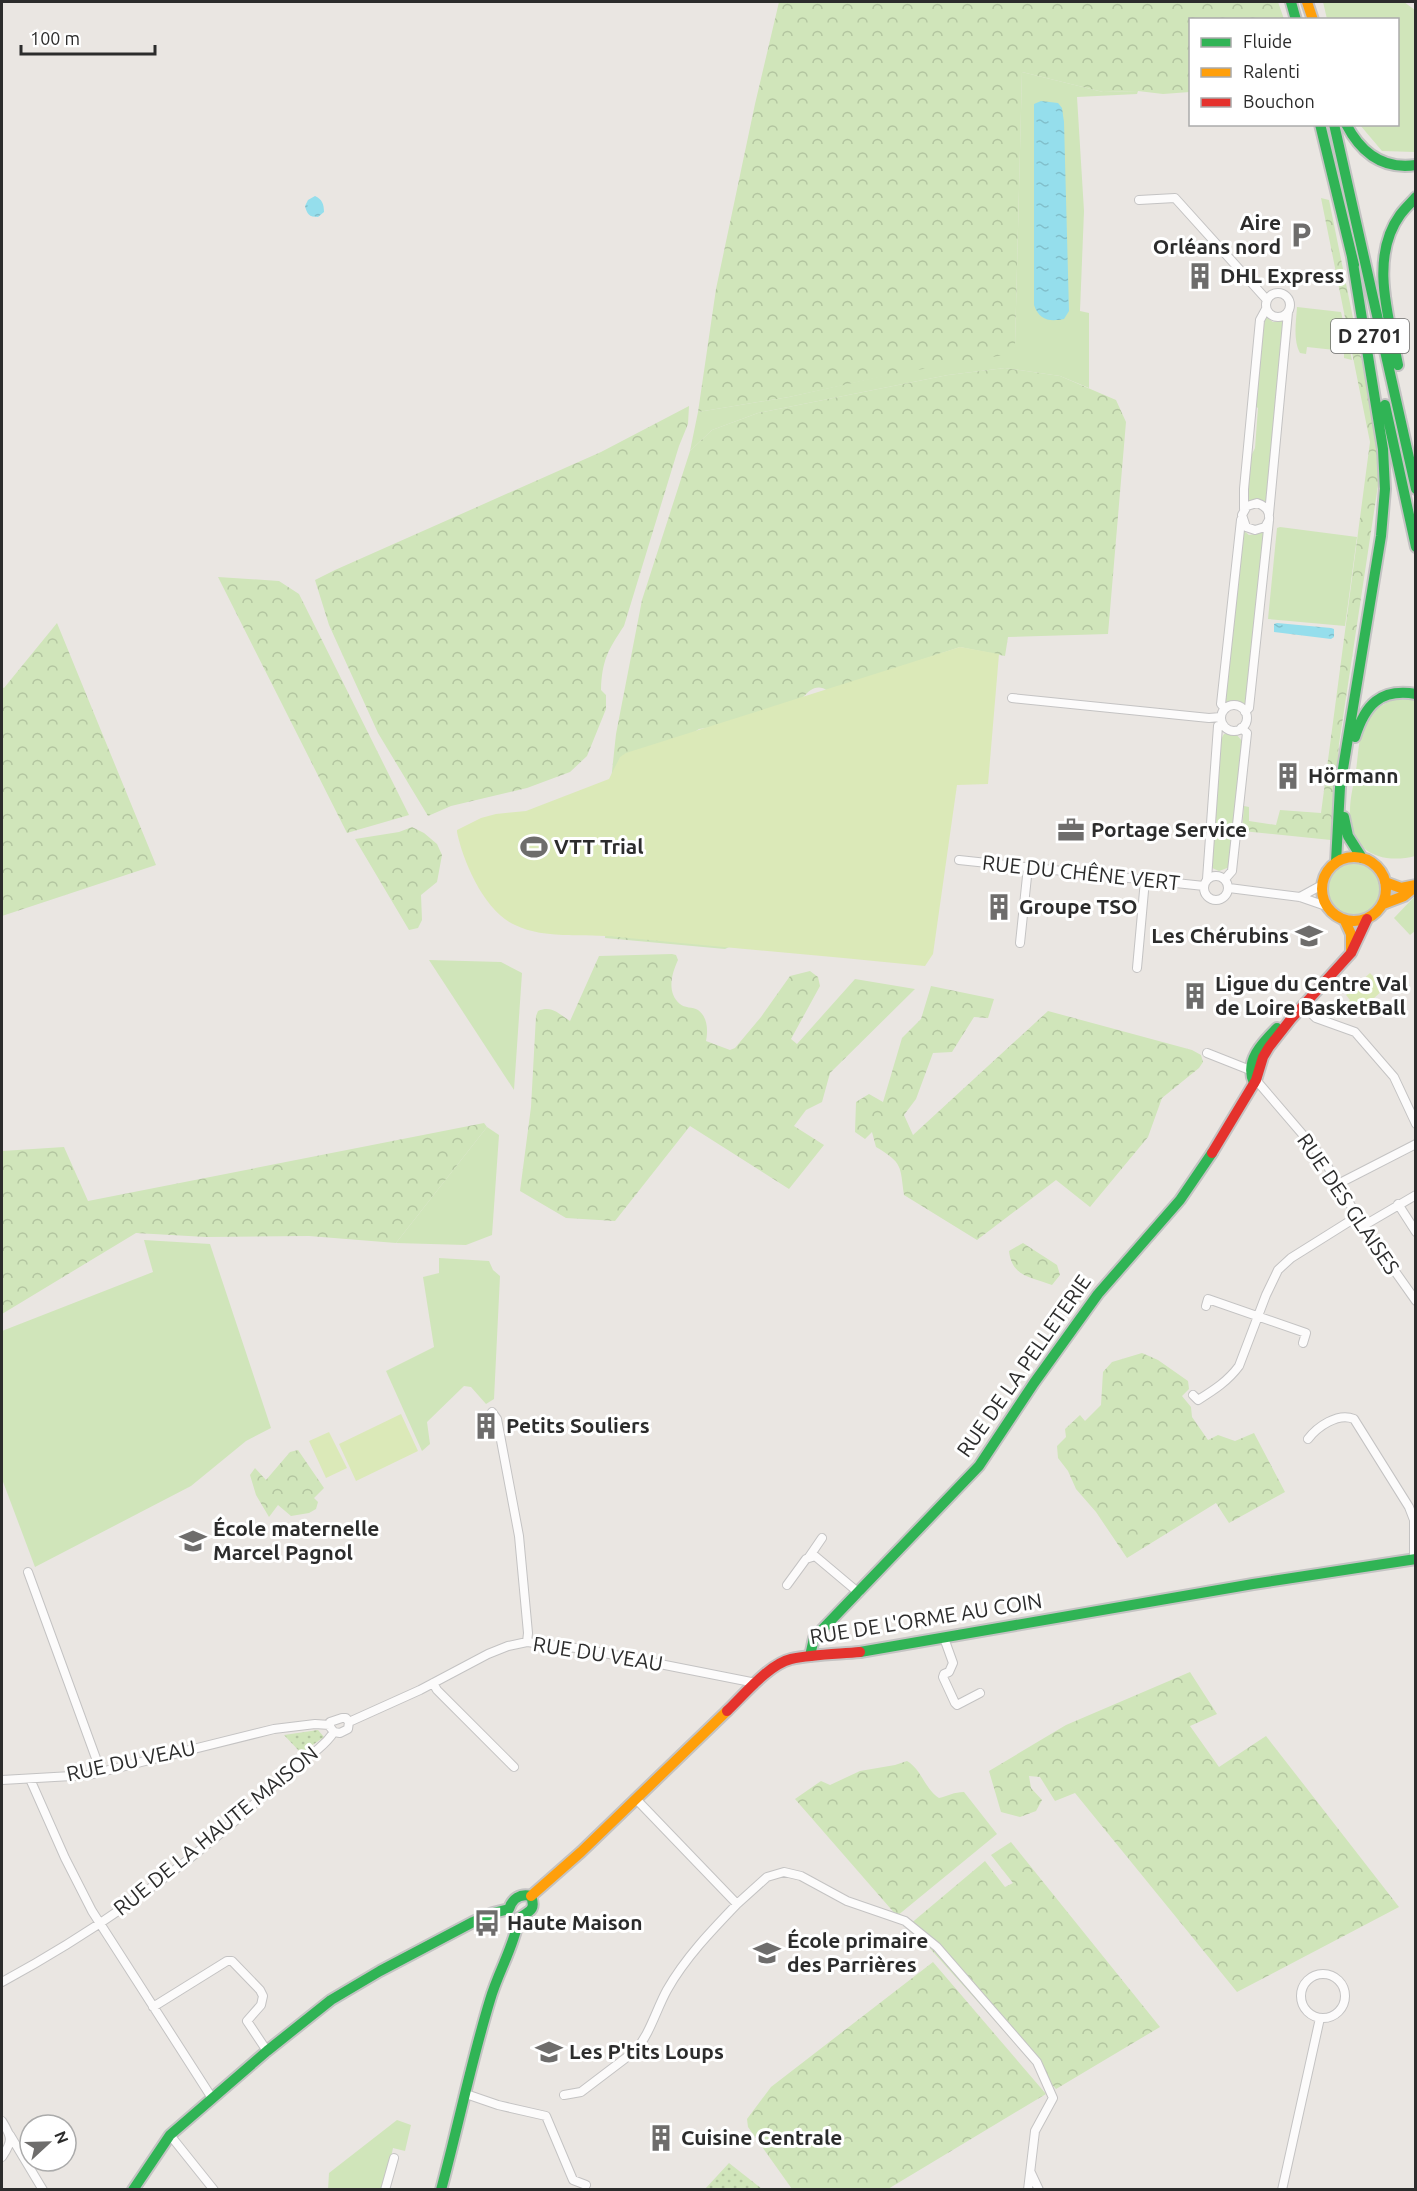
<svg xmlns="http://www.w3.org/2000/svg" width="1417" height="2191" font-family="Ubuntu,sans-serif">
<defs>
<pattern id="forest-crowns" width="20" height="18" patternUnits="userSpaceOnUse" patternTransform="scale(1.5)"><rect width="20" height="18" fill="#d0e5ba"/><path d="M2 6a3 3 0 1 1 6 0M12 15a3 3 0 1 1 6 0" fill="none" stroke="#b3c5a0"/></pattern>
<pattern id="garden-dots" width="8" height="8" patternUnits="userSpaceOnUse" patternTransform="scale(1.5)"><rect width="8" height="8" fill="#d0e5ba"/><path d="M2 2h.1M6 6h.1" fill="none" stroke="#b3c5a0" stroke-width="1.8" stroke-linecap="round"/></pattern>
<pattern id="water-ripples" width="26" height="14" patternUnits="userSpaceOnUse" patternTransform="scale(1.5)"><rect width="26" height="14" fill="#95deec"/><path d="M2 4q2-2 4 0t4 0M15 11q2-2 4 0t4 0" fill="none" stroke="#81bfcb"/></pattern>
</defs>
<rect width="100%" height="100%" fill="#eae6e2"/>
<!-- grass -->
<path fill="#d0e5ba" d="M1323,2H1404L1415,10V152L1382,151L1360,125L1398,124V20L1327,19Z
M1022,72L1103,92L1138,91L1137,94L1077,97L1084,211L1080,311L1089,313V388L1060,376L1005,368L948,375L758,413L712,430L690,451L698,412L789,397L1015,346Z
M1297,307L1341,312L1352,360L1344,358V351L1307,347L1306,354L1300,353C1293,340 1296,322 1297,307Z
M1265,316L1273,322L1286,320L1269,508C1260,501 1257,498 1246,504L1249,460L1255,448L1258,408L1255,406Z
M1280,527L1357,537L1345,626L1268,619L1277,528Z
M1244,531L1249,535L1266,532L1247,706L1238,701L1224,704Z
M1395,699L1415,700V856C1382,865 1347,851 1350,811C1350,797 1354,783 1356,770C1358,757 1359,735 1364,724C1370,711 1383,704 1395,699Z
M1224,734H1236L1242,741L1230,867L1219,871L1210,867L1220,741Z
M1327 889a27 27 0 1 1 54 0a27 27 0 1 1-54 0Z
M1415,896V931L1410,935L1394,918Z
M429,960L501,962L522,973L514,1090Z
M487,1127L499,1135L492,1235L466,1245L396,1243Z
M144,1240L210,1244L271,1428L246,1441L191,1486L35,1567L2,1479V1331L153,1272Z
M439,1258L489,1261L493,1270L500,1276L494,1399L486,1404L471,1387L464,1386L427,1422L430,1444L422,1451L386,1371L434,1347L423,1277L439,1273Z
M397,2120L411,2125L405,2151L393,2148L384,2189L328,2190L329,2173Z"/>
<!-- forest -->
<path fill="url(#forest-crowns)" d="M779,2H1278L1284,19L1190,20V92L1163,94L1138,91L1103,92L1022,72L1015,346L1010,354L894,374L789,397L698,412L716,289L755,104Z
M1321,198L1329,200L1379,446L1380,472L1339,744L1331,840L1242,831L1244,806L1249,807V821L1276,825L1280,810L1321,813L1370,442Z
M1005,368L1060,376L1116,400L1126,422L1108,634L1008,637L1005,656L960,647L828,691C811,678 799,704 790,715L699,729L687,737L731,946L725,949L605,938L611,781L616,734L642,600L690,451L712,430L758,413L948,375Z
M689,406L688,424L679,446L624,626C608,650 602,660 601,690L606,695V709L587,756L570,772L527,788L451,806L428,816L378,733L329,625L315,580L335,570L601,452Z
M218,577L279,581L299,594L409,815L347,833Z
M57,623L156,865L2,916V687L4,688Z
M412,827L424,833L437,844L442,855L437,882L421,895L422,920L418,928L409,930L355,839L399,832Z
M672,954L676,955L678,960C672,973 666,992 680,1004C684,1008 693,1007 698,1010C708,1017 708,1031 706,1041L730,1050L735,1048L761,1017L790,976L810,971L818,977L820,986L791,1039L797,1044L855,979L915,989L830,1073L822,1102L806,1110L794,1126L824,1145L789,1189L690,1126L615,1221L566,1218L520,1191L531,1107L536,1016L538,1011C552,1005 559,1014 570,1021L599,956Z
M931,986L994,999L988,1018L974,1017L952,1052L933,1053L916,1099L904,1115L913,1135L1048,1011L1192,1050L1201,1055L1203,1062L1199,1068L1162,1098L1148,1137L1090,1207L1056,1180L977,1240L904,1195C900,1166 903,1163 876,1147L872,1132L865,1139L855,1132L856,1102L869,1094L883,1102L902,1038L921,1019Z
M484,1123L487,1127L396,1243L309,1236L206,1237L136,1233L2,1314V1151L64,1147L88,1201Z
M1023,1243L1057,1265L1060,1275L1052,1285C1031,1277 1012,1277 1009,1251Z
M1142,1353L1158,1360L1188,1381L1189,1389L1182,1396L1191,1407L1192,1417L1208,1440L1218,1435L1235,1441L1254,1433L1285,1492L1229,1523L1216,1503L1127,1558L1096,1512L1076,1489L1068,1471L1058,1458L1057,1446L1066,1437L1065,1429L1080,1415L1085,1421L1101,1405L1103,1372L1112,1362Z
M298,1450L324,1488L314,1498L318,1502L316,1509L309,1513L291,1516L278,1505L269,1517L256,1495L250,1475L255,1468L266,1480L290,1452Z
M1190,1672L1217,1714L1190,1726L1219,1767L1266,1736L1399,1907L1237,1992L1075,1793L1055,1801L1040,1777L1029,1776L1031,1788L1042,1800L1036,1811L1020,1817L1001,1812L989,1771L1066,1725Z
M907,1761C922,1770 924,1788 939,1798C948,1796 954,1792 964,1792L997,1834L897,1916L795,1799L821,1781L830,1785L860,1771L895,1765Z
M1011,1842L1160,2027L1056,2089L909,1925L985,1861L1005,1887L1013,1883L991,1855Z
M933,1962L1046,2094L888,2189H792L748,2127L747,2119L771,2087Z"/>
<!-- garden -->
<path fill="url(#garden-dots)" d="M318,1730L324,1737L301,1753L284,1735Z
M729,2163L762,2189H705Z"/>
<!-- pitch -->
<path fill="#dbe9b8" d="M960,647L999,654L988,784L957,785L933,954L925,966C823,956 720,947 618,937C585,933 546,940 515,925C485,912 463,862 457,832V830L481,818L496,814L526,811L609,779L620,757L626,753Z
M1370,973L1385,988L1360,1011L1358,1008L1352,1012L1345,1004L1350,1000L1346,995Z
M401,1414L418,1451L356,1481L339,1444Z
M329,1432L347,1468L326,1478L309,1441Z"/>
<!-- water -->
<path fill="url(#water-ripples)" d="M1041,101L1058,103L1062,108L1064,122L1069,311L1064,319C1049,322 1039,320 1034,305V104Z
M315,196C322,199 324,204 324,212L318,217C309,217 307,214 305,206L308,200Z
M1277,623L1331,628L1334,629V637L1331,639L1274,632V624Z"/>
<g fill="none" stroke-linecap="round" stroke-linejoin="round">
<defs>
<path id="street" d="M1139,200L1175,198L1267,300
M1266 305a12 12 0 1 1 24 0a12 12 0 1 1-24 0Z
M1244,509V489L1260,320L1266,309
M1269,514L1288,312
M1012,698L1209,718L1221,717
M1221 718a13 13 0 1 1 26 0a13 13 0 1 1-26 0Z
M1225,709L1221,704L1241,520
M1245,712L1249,708L1269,520C1270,511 1266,506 1257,503L1247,506L1242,515L1246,527L1255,530L1265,527L1269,520
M959,860L1204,886
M1204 888a12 12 0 1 1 24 0a12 12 0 1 1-24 0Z
M1207,879L1218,726H1224
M1225,879L1232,871L1247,733L1241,728
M1229,888L1300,897L1326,906
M1300,897L1322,885
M1020,943L1028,867
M1137,968L1145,880
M1303,1006L1316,1018L1355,1032L1394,1077L1416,1124
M1207,1053L1250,1070
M1256,1080L1322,1157L1363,1226L1416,1301
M1338,1184L1416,1144
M1398,1204L1416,1232
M1363,1226L1416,1195
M1206,1306L1208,1299L1306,1333L1303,1343
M1193,1395L1198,1400C1214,1390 1228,1381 1239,1366L1266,1295L1278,1270L1291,1258L1358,1216
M492,1412L497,1419L519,1536L528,1633L527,1642
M1308,1439C1317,1427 1338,1412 1354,1419L1409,1507L1414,1520V1559
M809,1557L822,1538
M28,1572L101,1772
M787,1585L806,1559L815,1556L859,1593
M944,1638L953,1663L949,1672L944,1674L943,1677L955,1703L957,1705L980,1693
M433,1683L437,1690L514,1767
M342,1718H346L349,1722L348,1729L340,1733L334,1732L330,1727V1722Z
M349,1722L420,1690L488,1654L508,1646L527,1642L584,1649L756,1683
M30,1779L65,1858L92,1911L212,2098
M2,1780L89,1775L274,1729L315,1724L330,1725
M737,1904L767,1877L784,1872L801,1876L847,1901L905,1921L937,1947L1037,2062L1053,2098L1035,2131L1028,2190
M1301 1996a22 22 0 1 1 44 0a22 22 0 1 1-44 0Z
M2,1982C89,1935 174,1875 249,1809C260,1798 270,1787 282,1777C299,1762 321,1751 334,1732
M153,2007L227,1961H232L260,1990L263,1996L261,2005L247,2021L267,2051
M466,2094L498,2105L546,2116L573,2180L586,2185
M564,2095L581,2092L635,2051C650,2034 656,2010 667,1990C685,1958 712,1930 737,1904L636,1799
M2,2121C12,2137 13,2141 2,2157
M10,2135L43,2190
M170,2135L214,2190
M1031,2173L1039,2190
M385,2190L394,2158
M1282,2190L1320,2018"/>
<path id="fast" d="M1291,2L1296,20
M1320,124L1354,265
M1334,124L1416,489
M1346,124C1361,153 1383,170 1416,165
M1398,365C1389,318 1369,258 1400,215C1405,208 1411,203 1416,197
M1385,405L1416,547
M1355,737C1365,705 1380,688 1416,694
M1344,817L1348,836L1362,858
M1336,862L1340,787L1381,536L1385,489L1383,449L1352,257
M1254,1083C1244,1061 1262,1043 1277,1028
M860,1652L1253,1584L1416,1559
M810,1656L814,1638L979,1466L1034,1383L1098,1294L1180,1200L1212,1153
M509,1909C512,1899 520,1893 531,1896
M519,1918C530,1911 536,1910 531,1896
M133,2190L170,2135L267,2051L331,2000L380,1971L473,1922L493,1913L509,1909
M441,2190C458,2127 471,2062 490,2000C498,1972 514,1947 519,1918"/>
<path id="slow" d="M1307,2L1313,20
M1322 889a32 32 0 1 1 64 0a32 32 0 1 1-64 0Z
M1385,882L1401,888L1416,885
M1383,904L1404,896L1416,886
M1345,921L1351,934V952
M531,1896L581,1852L727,1711"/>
<path id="jam" d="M1212,1153L1256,1080L1263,1057L1269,1047L1291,1019L1351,953L1367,919
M727,1711C743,1696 769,1664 791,1659C813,1654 838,1654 860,1652"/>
</defs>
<!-- street casing -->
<use href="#street" stroke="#c4c3c3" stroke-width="10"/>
<!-- fast casing -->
<use href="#fast" stroke="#c4c3c3" stroke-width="14"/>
<!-- slow casing -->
<use href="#slow" stroke="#c4c3c3" stroke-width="14"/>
<!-- jam casing -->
<use href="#jam" stroke="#c4c3c3" stroke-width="14"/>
<!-- street -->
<use href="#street" stroke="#fcfbfb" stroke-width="8"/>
<!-- fast -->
<use href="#fast" stroke="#30b455" stroke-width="10"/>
<!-- slow -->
<use href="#slow" stroke="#ff9f0a" stroke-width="10"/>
<!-- jam -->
<use href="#jam" stroke="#e5322d" stroke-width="10"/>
</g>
<!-- icons -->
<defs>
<symbol id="parking-bare" viewBox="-9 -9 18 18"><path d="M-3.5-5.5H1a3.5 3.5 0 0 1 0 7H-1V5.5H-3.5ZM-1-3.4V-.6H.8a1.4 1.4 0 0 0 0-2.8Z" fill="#6e6d6c" stroke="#fff" stroke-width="2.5" paint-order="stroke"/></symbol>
<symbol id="building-bare" viewBox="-9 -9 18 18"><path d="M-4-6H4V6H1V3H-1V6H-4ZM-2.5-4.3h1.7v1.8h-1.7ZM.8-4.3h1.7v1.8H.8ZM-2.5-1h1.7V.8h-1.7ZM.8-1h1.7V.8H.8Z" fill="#6e6d6c" stroke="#fff" stroke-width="2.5" paint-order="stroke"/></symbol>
<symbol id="office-bare" viewBox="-9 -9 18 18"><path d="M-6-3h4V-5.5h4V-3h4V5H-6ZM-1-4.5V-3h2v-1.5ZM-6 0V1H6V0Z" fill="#6e6d6c" stroke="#fff" stroke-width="2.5" paint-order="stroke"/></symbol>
<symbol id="stadium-bare" viewBox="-9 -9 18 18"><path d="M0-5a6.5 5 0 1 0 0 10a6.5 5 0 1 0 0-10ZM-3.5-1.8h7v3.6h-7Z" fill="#6e6d6c" stroke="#fff" stroke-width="2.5" paint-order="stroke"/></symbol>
<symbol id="school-bare" viewBox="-9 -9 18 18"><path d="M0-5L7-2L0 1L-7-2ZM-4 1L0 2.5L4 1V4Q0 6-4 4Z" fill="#6e6d6c" stroke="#fff" stroke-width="2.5" paint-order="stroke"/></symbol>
<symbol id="bus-bare" viewBox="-9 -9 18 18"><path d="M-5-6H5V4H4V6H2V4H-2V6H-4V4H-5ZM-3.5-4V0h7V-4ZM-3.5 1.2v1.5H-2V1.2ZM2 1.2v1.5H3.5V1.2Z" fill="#6e6d6c" stroke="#fff" stroke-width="2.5" paint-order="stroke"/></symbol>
</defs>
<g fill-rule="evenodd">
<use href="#parking-bare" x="1282" y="216" width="38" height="38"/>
<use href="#building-bare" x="1181" y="257" width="38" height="38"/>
<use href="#building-bare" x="1269" y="757" width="38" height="38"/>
<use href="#office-bare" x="1052" y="811" width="38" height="38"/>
<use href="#stadium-bare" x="515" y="828" width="38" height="38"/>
<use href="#building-bare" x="980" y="888" width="38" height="38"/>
<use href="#school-bare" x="1290" y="917" width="38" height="38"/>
<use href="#building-bare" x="1176" y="977" width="38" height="38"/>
<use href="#building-bare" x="467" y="1407" width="38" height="38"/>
<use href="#school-bare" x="174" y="1522" width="38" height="38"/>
<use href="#bus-bare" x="468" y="1904" width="38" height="38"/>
<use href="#school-bare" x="748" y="1934" width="38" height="38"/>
<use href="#school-bare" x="530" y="2033" width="38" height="38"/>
<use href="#building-bare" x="642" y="2119" width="38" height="38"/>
</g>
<g text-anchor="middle" stroke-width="6" stroke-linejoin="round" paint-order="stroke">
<!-- shield labels -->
<rect fill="#fff" stroke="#6b6b6b" stroke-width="1.5" x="1331" y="319" width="78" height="34" rx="4.5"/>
<g font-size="20" font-weight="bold" fill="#2c2c2c">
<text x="1370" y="343">D 2701</text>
</g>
<!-- poi labels -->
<g font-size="21" font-weight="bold" fill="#2c2c2c" stroke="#fff" text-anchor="start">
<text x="1281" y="230" text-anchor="end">Aire<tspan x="1281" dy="24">Orléans nord</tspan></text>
<text x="1220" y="283">DHL Express</text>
<text x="1308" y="783">Hörmann</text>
<text x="1091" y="837">Portage Service</text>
<text x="554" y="854">VTT Trial</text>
<text x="1019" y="914">Groupe TSO</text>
<text x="1289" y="943" text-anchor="end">Les Chérubins</text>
<text x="1215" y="991">Ligue du Centre Val<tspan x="1215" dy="24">de Loire BasketBall</tspan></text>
<text x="506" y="1433">Petits Souliers</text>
<text x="213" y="1536">École maternelle<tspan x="213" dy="24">Marcel Pagnol</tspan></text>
<text x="507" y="1930">Haute Maison</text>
<text x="787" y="1948">École primaire<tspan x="787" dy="24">des Parrières</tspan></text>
<text x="569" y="2059">Les P'tits Loups</text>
<text x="681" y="2145">Cuisine Centrale</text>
</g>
<!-- street labels -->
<g font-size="21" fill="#2c2c2c" stroke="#fff">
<text transform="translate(1081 873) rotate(6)" y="7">RUE DU CHÊNE VERT</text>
<text transform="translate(1348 1204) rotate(56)" y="7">RUE DES GLAISES</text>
<text transform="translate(1024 1366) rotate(-55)" y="7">RUE DE LA PELLETERIE</text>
<text transform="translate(926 1619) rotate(-9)" y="7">RUE DE L'ORME AU COIN</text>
<text transform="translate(598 1654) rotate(9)" y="7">RUE DU VEAU</text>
<text transform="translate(131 1761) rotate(-12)" y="7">RUE DU VEAU</text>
<text transform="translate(216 1831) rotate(-39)" y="7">RUE DE LA HAUTE MAISON</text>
</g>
</g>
<!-- border -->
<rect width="1417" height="2191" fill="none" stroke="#2c2c2c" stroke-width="6"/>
<!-- legend -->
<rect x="1189" y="18" width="210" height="108" fill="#ffffff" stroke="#ababab" stroke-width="1.5"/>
<rect x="1201" y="38" width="30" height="9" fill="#30b455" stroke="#ababab" stroke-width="1.5"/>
<text x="1243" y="48" font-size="18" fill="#2c2c2c">Fluide</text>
<rect x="1201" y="68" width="30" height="9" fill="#ff9f0a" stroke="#ababab" stroke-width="1.5"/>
<text x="1243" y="78" font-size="18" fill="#2c2c2c">Ralenti</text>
<rect x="1201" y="98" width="30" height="9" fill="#e5322d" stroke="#ababab" stroke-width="1.5"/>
<text x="1243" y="108" font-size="18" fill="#2c2c2c">Bouchon</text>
<!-- north arrow -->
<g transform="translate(48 2143) rotate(68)"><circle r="28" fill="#ffffff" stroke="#ababab" stroke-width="1.5"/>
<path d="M0-4.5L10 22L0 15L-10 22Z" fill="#6e6d6c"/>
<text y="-9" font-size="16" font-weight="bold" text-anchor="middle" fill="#2c2c2c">N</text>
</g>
<!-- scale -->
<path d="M21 45v9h134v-9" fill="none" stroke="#2c2c2c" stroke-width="3"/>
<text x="30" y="45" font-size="18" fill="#2c2c2c" stroke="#ffffff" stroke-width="4.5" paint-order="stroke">100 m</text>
</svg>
